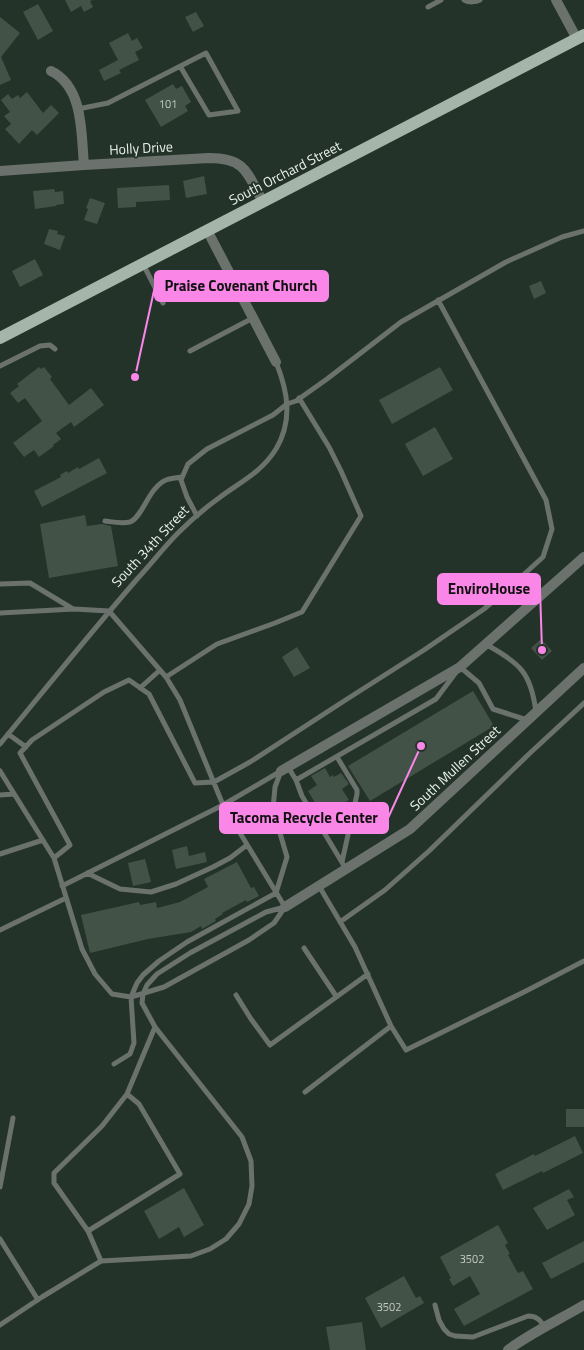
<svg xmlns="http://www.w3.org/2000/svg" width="584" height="1350" font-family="'Titillium Web',sans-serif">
<rect width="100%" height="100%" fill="#243329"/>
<!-- building -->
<path fill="#425246" d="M65,0H93L90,1L93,7L84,12L81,6L71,12Z
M38,4L53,31L38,40L23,12Z
M196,12L204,26L193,32L185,17Z
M0,17L20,33L1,57L11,80L0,85Z
M128,33L132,41L137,38L143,48L135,52L139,60L119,70L121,73L104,81L99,70L118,60L109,43Z
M173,84L176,89L182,86L191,102L185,106L188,111L161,127L145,100Z
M27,92L43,113L51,105L59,113L37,135L32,130L19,144L5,129L11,124L4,116L10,112L1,100L8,94L12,99L18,95L20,98Z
M204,176L207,194L186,198L183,181Z
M169,185L170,200L136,202V207L118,208L117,188Z
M54,189L55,192L63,191L64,204L56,205V206L35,209L33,191Z
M90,198L105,203L97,224L84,220L88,209L86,208Z
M49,229L58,231L57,234L65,236L60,250L44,244Z
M35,259L43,275L20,287L12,271Z
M541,281L546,293L534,299L529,286Z
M39,367L41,369L44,367L52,377L50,379L69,405L91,388L104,405L74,427L71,422L56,433L61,439L53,445L54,446L39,457L34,450L24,457L13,443L42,421L25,398L18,403L10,393L19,386L17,384Z
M440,367L453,390L392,424L379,400Z
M435,427L453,459L423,476L405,444Z
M99,458L107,473L42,507L34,491L61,477L60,475L67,471L68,473L78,467L79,469Z
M85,515L87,526L102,524L111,526L118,566L49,578L40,524Z
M541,639L552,651L542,660L531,648Z
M297,647L310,668L294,677L282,657Z
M473,691L494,726L370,801L348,766Z
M325,768L330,777L333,775L334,777L341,773L349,784L342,789L349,800L323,816L308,791L317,785L311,776Z
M187,846L189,856L205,852L207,862L176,869L172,850Z
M145,859L151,882L133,886L128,863Z
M237,862L251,888L254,887L259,896L247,902L246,900L222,913L223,914L215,919L216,921L202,929L201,926L191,932L148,939L90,953L81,915L139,902L140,905L156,902L157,908L180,902L208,887L204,879Z
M566,1109H584V1127H566Z
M575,1136L583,1153L543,1173L542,1171L503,1190L495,1174L534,1154L535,1156Z
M184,1188L204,1225L184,1237L179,1227L159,1239L144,1211Z
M569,1189L574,1197L567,1200L575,1215L547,1230L533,1208Z
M498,1225L508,1243L505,1245L510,1254L508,1255L518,1273L523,1271L533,1289L464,1326L454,1309L480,1294L470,1276L453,1286L449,1279L451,1278L440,1257Z
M584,1241V1262L551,1279L542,1263Z
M404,1276L416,1298L420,1296L424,1303L381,1328L365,1298Z
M362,1322L366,1350H330L326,1327Z"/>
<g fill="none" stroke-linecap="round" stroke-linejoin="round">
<!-- service -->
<path stroke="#6b726d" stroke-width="5" d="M464,0C468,3 476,2 480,0
M428,7L441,0
M78,109L108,103L206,53L238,111L209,115L180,66
M143,264L163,303
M190,351L253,318
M0,366L40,346L50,345L55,349
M197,516L187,497L181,480L188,464L207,449L273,415L287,404L296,401L327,379L401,322L506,262L562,237L584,231
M105,521C113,522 122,524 130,522C143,517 148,488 166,480C171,478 177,478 182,477
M0,584L30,583L73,609
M0,613L74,609L109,611L166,677L180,700L223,805L285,907
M487,645C520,663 531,673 536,712
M166,677L217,644L275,623L302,612L361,516L341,471L329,447L299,398
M140,688L160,670
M8,734L26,747
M0,744C46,688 91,632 138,578C152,563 164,547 178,533C191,520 205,508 219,498C240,482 261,473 276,449C293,420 288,392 276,362
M337,757L357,790V794L342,862
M288,767L296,780L302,796L346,869
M0,771L54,858L82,949L95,974L112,994L131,997L164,987L249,940L274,923L285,907
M296,780L436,699L460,667L479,683L493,709L527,720
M0,795L14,794
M0,854L43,840
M54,858L70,845L20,753L32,740L104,692L129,680L149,694L195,783L214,782L250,762L344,701L424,650L484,609L510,587L543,557L552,529L546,500L438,300
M87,873L120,889L151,892L176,884L213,867L230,858L247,845
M62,886L223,805L281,771
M276,893L287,857L273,809L275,787L281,771
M340,922L385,890L429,851L529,754L584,703
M0,930L66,898
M304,948L336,996
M236,995L251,1019L270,1045L368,974
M391,1026L406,1050L526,991L584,961
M114,1064L130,1054L134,1043L131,997L137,983L143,975L159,961L187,942L276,893
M305,1092L391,1026L355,947L319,886
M0,1187L13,1118
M88,1231L180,1174L139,1104L127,1094
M0,1239L38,1300
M101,1261L88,1231L54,1183V1173L102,1126L127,1094L155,1027
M435,1305L439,1320L444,1329L449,1334L455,1336L473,1337L528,1316C537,1316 540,1320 545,1327
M0,1325L42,1297L101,1261L191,1256L210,1249L226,1239L239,1224L249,1204L252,1186L251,1161L242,1137L155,1027L142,1003L143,994L147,985L157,974L190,953L266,912L285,907"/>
<!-- minor -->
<path stroke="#6b726d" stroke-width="10" d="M556,0L577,39
M51,71C84,87 81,134 84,165
M0,171L84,165L209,158C246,158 247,173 263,202
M207,230L276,362
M281,771L460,667L584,557
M285,907L410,829L584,668
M508,1350C532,1332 559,1320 584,1305"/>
<!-- primary -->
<path stroke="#a6b5aa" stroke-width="12" d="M0,338L584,35"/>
</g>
<g text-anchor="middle" stroke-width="4" stroke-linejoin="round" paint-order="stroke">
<!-- number labels -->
<g font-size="11" fill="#bfcac2">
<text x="168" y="108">101</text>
<text x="472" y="1263">3502</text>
<text x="389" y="1311">3502</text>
</g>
<!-- street labels -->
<g font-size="14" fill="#e9f2eb" stroke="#243329">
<text transform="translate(141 148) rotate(-3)" y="5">Holly Drive</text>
<text transform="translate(285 173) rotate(-27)" y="5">South Orchard Street</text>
<text transform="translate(150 546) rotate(-47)" y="5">South 34th Street</text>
<text transform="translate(455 768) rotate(-43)" y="5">South Mullen Street</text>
</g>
</g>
<!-- callouts -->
<path fill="none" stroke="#fa87e7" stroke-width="2" d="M135 377L155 286M542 650L540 589M421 746L388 818"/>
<g fill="#fa87e7" stroke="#243329" stroke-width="2">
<circle cx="135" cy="377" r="5"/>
<circle cx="542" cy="650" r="5"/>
<circle cx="421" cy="746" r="5"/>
</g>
<g fill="#fa87e7" stroke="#fa87e7" stroke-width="2">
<rect x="155" y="271" width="173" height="30" rx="5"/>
<rect x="438" y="574" width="102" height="30" rx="5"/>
<rect x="220" y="803" width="168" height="30" rx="5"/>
</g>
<g font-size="15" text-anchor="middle" font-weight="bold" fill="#111">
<text x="241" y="291">Praise Covenant Church</text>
<text x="489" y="594">EnviroHouse</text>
<text x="304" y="823">Tacoma Recycle Center</text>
</g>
</svg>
